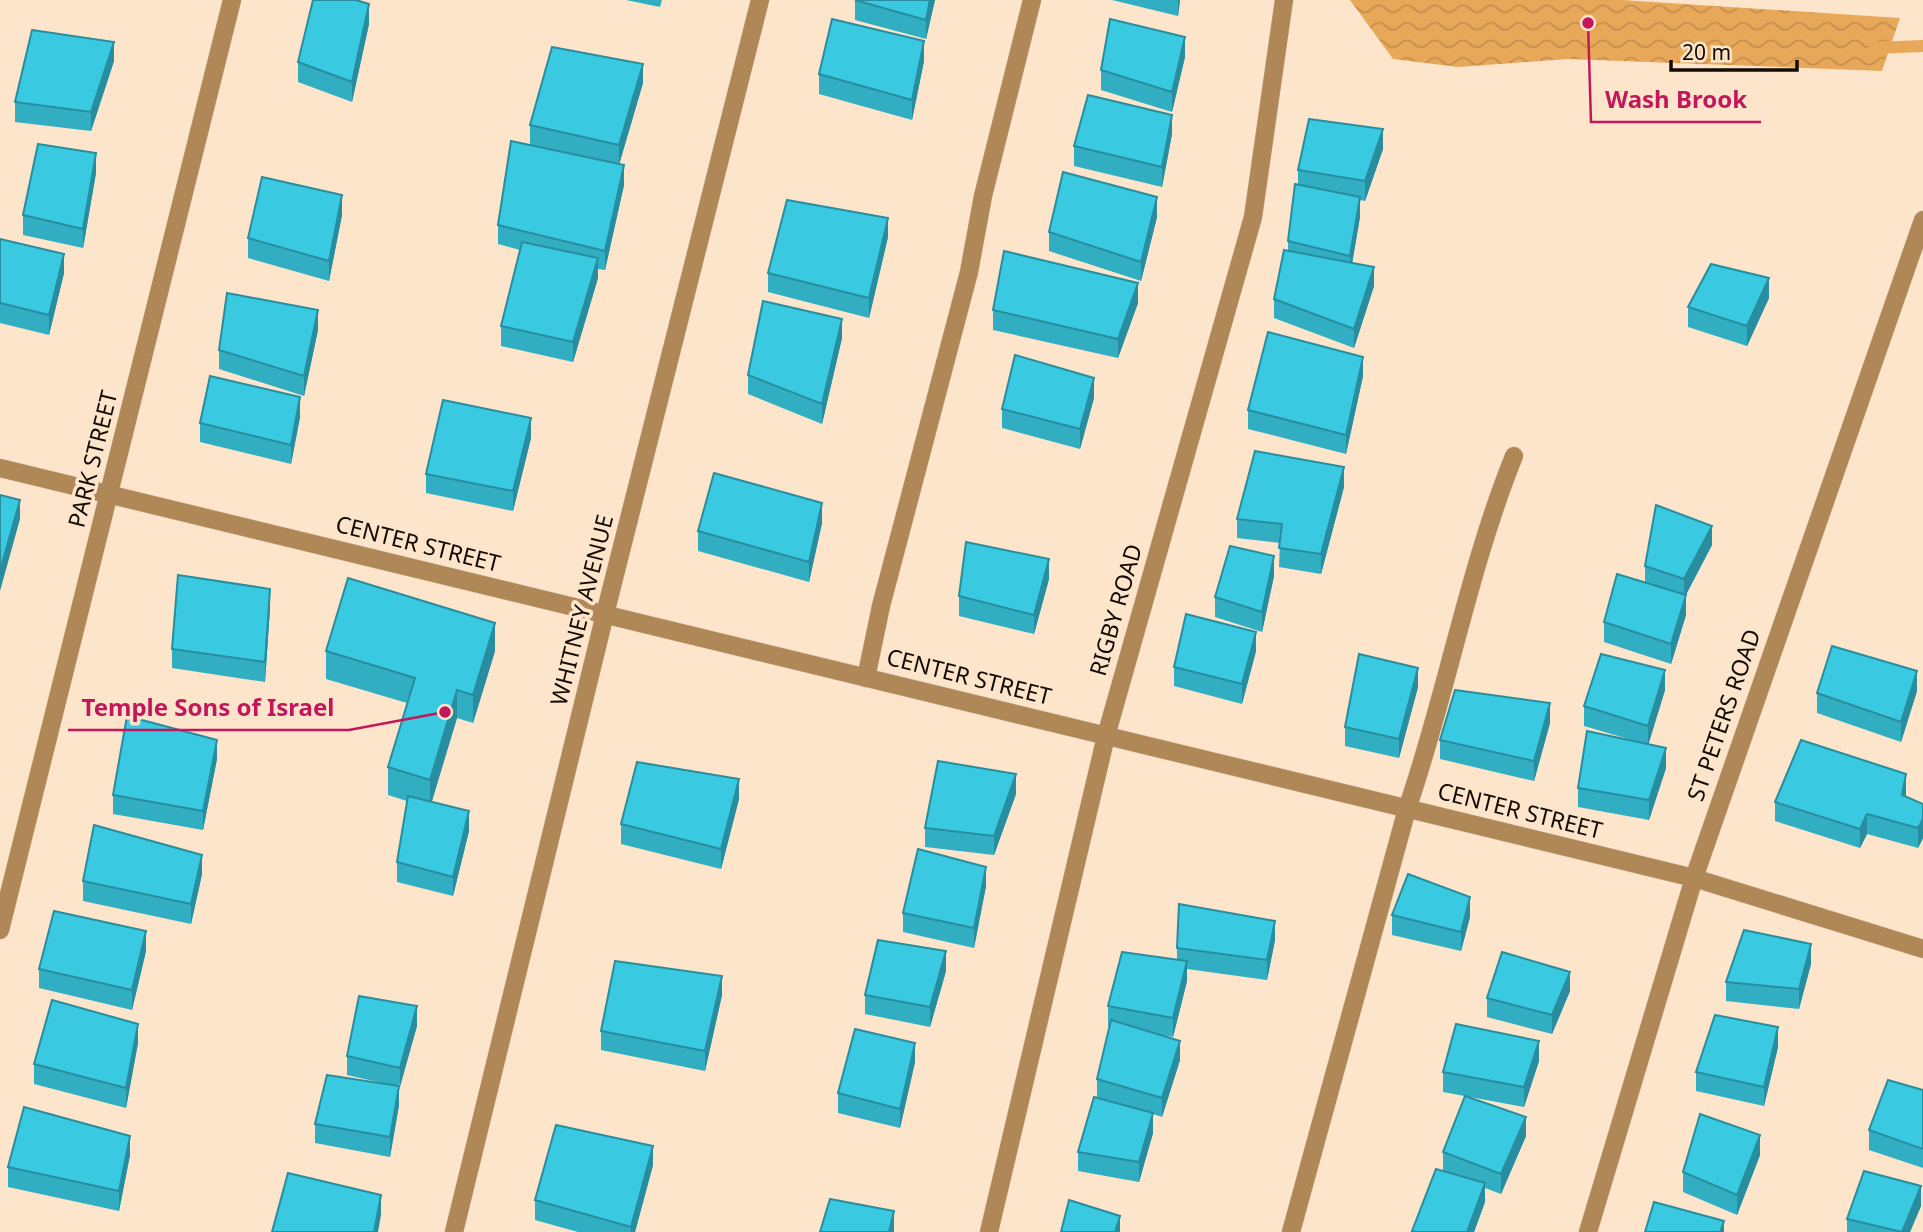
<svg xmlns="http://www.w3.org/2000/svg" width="1923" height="1232" font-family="'Noto Sans',sans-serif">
<defs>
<pattern id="water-waves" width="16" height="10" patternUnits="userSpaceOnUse" patternTransform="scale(1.75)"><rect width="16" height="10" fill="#e8a85a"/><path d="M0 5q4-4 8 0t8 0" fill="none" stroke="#c68f4d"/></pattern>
</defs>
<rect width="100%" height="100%" fill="#fce5cb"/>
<!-- water -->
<path fill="url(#water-waves)" d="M1350,0H1622L1900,18L1882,71L1568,59L1458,67L1393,59Z"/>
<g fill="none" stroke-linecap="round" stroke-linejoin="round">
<!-- stream -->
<path stroke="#e8a85a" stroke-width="12" d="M1874,48L1923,46"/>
<defs>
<path id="service" d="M866,678L881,606L969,272L983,196L1032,0
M1291,1232L1407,809C1447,693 1468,570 1514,456"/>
<path id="minor" d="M0,468L1694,878L1923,949
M0,930L232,0
M454,1232L605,614L760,0
M989,1232L1106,736L1253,217L1284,0
M1588,1232L1694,878L1923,220"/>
</defs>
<!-- service casing -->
<use href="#service" stroke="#d7c2ab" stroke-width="19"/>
<!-- minor casing -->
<use href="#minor" stroke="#d7c2ab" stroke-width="19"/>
<!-- service -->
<use href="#service" stroke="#b08757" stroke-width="18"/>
<!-- minor -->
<use href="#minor" stroke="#b08757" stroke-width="18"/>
</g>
<!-- wall -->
<path fill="#31aec2" d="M626,0H662L660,7Z
M855,0H935L926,39L855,20Z
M1112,0H1180L1178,16Z
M369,24L352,102L298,82V62Z
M1185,57L1172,112L1101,90V70Z
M114,61L91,131L15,122V102Z
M924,61L912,120L819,94V74Z
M643,83L619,164L624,185L605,270L598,269V278L573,362L501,346V326L520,250L498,244V225L530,145V125Z
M1172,134L1162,187L1074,166V146Z
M1383,149L1365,201L1360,200V217L1352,263L1374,286L1354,348L1274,318V299L1288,251V241L1298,184V170Z
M96,173L83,248L23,235V215Z
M342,215L329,281L248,258V238Z
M1157,217L1141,281L1049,251V232Z
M888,237L869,318L768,292V273Z
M0,239L64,273L49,335L0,323Z
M1769,298L1747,346L1688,327V307Z
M1138,303L1118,358L993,330V310Z
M318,330L304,396L219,369V350Z
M842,338L822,424L748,394V375Z
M1363,376L1346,454L1248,429V410Z
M1094,398L1080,449L1002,428V409Z
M300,417L291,464L200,442V423Z
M531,438L513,511L426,493V474Z
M1344,487L1321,574L1279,567L1280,543L1237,538V519Z
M822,523L809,582L698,551V531Z
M1712,545L1686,595V615L1671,664L1604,642V622L1645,582V566Z
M1274,576L1262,632L1215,617V597Z
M1049,579L1034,634L959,616V596Z
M270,608L265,682L172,668V649Z
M326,651H495L473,723L457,718L431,802L469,831L453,896L397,882V862L407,801L388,795V767L407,703L326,679Z
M1256,651L1242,704L1174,686V667Z
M1418,687L1399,758L1345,746V727Z
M1665,690L1648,744L1666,768L1649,820L1578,807V788L1635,741L1584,726V706Z
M1917,691L1901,742L1817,713V693Z
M1550,723L1534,781L1440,759V740Z
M217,759L203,830L113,814V795Z
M1016,794L994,855L925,847V828Z
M1906,794V796L1923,804V838L1918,848L1867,834L1860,848L1775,821V802Z
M739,799L721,869L621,844V824Z
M202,874L191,924L83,901V881Z
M986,886L974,948L903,932V913Z
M1392,915L1470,917L1461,951L1392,935Z
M1275,940L1267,980L1187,969V981L1173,1037L1162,1035L1180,1060L1162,1117L1153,1114V1133L1139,1182L1078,1171V1152L1097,1098V1079L1110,1026H1108V1006L1177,960V948Z
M146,951L132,1010L39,988V969Z
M1811,964L1799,1009L1726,1001V982Z
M946,971L930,1027L865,1014V995Z
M1570,991L1552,1034L1487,1017V998Z
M722,995L705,1071L601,1050V1031Z
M417,1026L399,1087V1105L390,1157L315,1143V1124L382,1083L347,1075V1056Z
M138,1043L126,1108L34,1084V1064Z
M1778,1047L1764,1106L1696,1091V1072Z
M1539,1061L1524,1107L1443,1092V1072Z
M915,1062L900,1128L838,1113V1093Z
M1923,1090V1168L1869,1150V1130Z
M1526,1136L1501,1194L1485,1188V1202L1474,1232H1412L1443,1171V1152Z
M130,1155L119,1211L8,1187V1167Z
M1760,1155L1737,1215L1683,1192V1172Z
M653,1165L635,1232H578L535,1220V1200Z
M1921,1206L1910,1232H1847V1219Z"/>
<!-- shaded-wall -->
<path fill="#288d9e" d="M930,0H935L926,39V20Z
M1178,0H1180L1178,16Z
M369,4V24L352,102V82Z
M1185,37V57L1172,112V92Z
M924,41V61L912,120V100Z
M114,42V61L91,131V112Z
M643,64V83L619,165V145Z
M1172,115V134L1162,187V167Z
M1383,129V149L1365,201V181Z
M96,153V173L83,248V229Z
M624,165V185L605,270V251Z
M342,195V215L329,281V261Z
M1157,197V217L1141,281V262Z
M1360,197V217L1350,276V256Z
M888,218V237L869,318V298Z
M64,254V273L49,335V315Z
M598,258V278L573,362V342Z
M1374,267V286L1354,348V329Z
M1769,278V298L1747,346V326Z
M1138,283V303L1118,358V339Z
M318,310V330L304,396V376Z
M842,319V338L822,424V404Z
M1363,357V376L1346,454V435Z
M1094,378V398L1080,449V429Z
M300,397V417L291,464V445Z
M531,418V438L513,511V491Z
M1344,467V487L1321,574V554Z
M20,500V519L0,591V571Z
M822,503V523L809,582V562Z
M1712,526V545L1684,598V579Z
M1274,556V576L1262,632V612Z
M1049,559V579L1034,634V615Z
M270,589V608L265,682V662Z
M1686,595V615L1671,664V644Z
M495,623V651L473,723V695Z
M1256,632V651L1242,704V684Z
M1418,668V687L1399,758V739Z
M1665,670V690L1648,746V726Z
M1917,671V691L1901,742V722Z
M457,690V718L430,808V780Z
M1550,703V723L1534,781V761Z
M217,740V759L203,830V811Z
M1666,748V768L1649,820V800Z
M1016,774V794L994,855V836Z
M1906,774V794L1902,814V795Z
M739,779V799L721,869V849Z
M469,811V831L453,896V877Z
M1867,814V834L1860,848V829Z
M1923,819V838L1918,848V828Z
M202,855V874L191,924V904Z
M986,867V886L974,948V928Z
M1470,897V917L1461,951V932Z
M1275,921V940L1267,980V960Z
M146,931V951L132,1010V990Z
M1811,944V964L1799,1009V989Z
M946,951V971L930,1027V1007Z
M1187,961V981L1173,1037V1018Z
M1570,972V991L1552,1034V1015Z
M722,976V995L705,1071V1051Z
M417,1006V1026L400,1087V1068Z
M138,1024V1043L126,1108V1088Z
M1778,1027V1047L1764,1106V1087Z
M1180,1041V1060L1162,1117V1098Z
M1539,1041V1061L1524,1107V1087Z
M915,1043V1062L900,1128V1109Z
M399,1086V1105L390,1157V1137Z
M1153,1113V1133L1139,1182V1162Z
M1526,1117V1136L1501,1194V1174Z
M1760,1135V1155L1737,1215V1195Z
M130,1136V1155L119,1211V1191Z
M653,1146V1165L635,1232H631V1227Z
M1485,1183V1202L1474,1232H1467Z
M1921,1186V1206L1910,1232H1902Z
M381,1195V1215L378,1232H374Z
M894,1211V1232H889Z
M1120,1216V1232H1115Z
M1724,1221V1232H1720Z"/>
<!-- building -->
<path fill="#39cae2" stroke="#288d9e" stroke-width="2" d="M313,0H356L369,4L352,82L298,62Z
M855,0H930L926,20Z
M832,19L924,41L912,100L819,74Z
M1110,19L1185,37L1172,92L1101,70Z
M32,30L114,42L91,112L15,102Z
M552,47L643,64L619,145L530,125Z
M1088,95L1172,115L1162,167L1074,146Z
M1309,119L1383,129L1365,181L1298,170Z
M511,141L624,165L605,251L498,225Z
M38,144L96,153L83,229L23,215Z
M1063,172L1157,197L1141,262L1049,232Z
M262,177L342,195L329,261L248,238Z
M1295,184L1360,197L1350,256L1288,241Z
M787,200L888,218L869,298L768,273Z
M0,239L64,254L49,315L0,303Z
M522,242L598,258L573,342L501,326Z
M1284,250L1374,267L1354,329L1274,299Z
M1004,251L1138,283L1118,339L993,310Z
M1711,264L1769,278L1747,326L1688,307Z
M227,293L318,310L304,376L219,350Z
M763,301L842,319L822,404L748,375Z
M1268,332L1363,357L1346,435L1248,410Z
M1015,355L1094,378L1080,429L1002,409Z
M210,376L300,397L291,445L200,423Z
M443,400L531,418L513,491L426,474Z
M1255,451L1344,467L1321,554L1279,548L1282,524L1237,519Z
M714,473L822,503L809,562L698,531Z
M0,495L20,500L0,571Z
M1656,505L1712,526L1684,579L1645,566Z
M966,542L1049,559L1034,615L959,596Z
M1230,546L1274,556L1262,612L1215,597Z
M1617,574L1686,595L1671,644L1604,622Z
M178,575L270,589L265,662L172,649Z
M348,578L495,623L473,695L457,690L430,780L388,767L415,678L326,651Z
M1186,614L1256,632L1242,684L1174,667Z
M1832,646L1917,671L1901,722L1817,693Z
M1359,654L1418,668L1399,739L1345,727Z
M1601,654L1665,670L1648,726L1584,706Z
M1455,690L1550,703L1534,761L1440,740Z
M127,716L217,740L203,811L113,795Z
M1587,731L1666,748L1649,800L1578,788Z
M1801,740L1906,774L1902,795L1923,804V819L1918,828L1867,814L1860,829L1775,802Z
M938,761L1016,774L994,836L925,828Z
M637,762L739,779L721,849L621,824Z
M408,796L469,811L453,877L397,862Z
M94,825L202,855L191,904L83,881Z
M918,849L986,867L974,928L903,913Z
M1408,874L1470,897L1461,932L1392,915Z
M1179,904L1275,921L1267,960L1177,948Z
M54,911L146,931L132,990L39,969Z
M1744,930L1811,944L1799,989L1726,982Z
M878,940L946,951L930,1007L865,995Z
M1122,952L1187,961L1173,1018L1108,1006Z
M1502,952L1570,972L1552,1015L1487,998Z
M615,961L722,976L705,1051L601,1031Z
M359,996L417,1006L400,1068L347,1056Z
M52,1000L138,1024L126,1088L34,1064Z
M1715,1015L1778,1027L1764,1087L1696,1072Z
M1111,1020L1180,1041L1162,1098L1097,1079Z
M1456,1024L1539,1041L1524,1087L1443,1072Z
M855,1029L915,1043L900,1109L838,1093Z
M327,1075L399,1086L390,1137L315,1124Z
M1888,1080L1923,1090V1149L1869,1130Z
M1465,1096L1526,1117L1501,1174L1443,1152Z
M1094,1097L1153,1113L1139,1162L1078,1152Z
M24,1107L130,1136L119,1191L8,1167Z
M1700,1114L1760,1135L1737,1195L1683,1172Z
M556,1125L653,1146L631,1227L535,1200Z
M1436,1169L1485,1183L1467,1232H1416L1412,1231Z
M1864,1171L1921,1186L1902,1232L1847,1219Z
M288,1173L381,1195L374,1232H272Z
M830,1199L894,1211L889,1232H820Z
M1069,1200L1120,1216L1115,1232H1061Z
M1654,1202L1724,1221L1720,1232H1645Z"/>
<g text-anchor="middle" stroke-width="7" stroke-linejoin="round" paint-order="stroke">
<!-- street labels -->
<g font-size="23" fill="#130b04" stroke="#fce5cb">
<text transform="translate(93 459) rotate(-76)" y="8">PARK STREET</text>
<text transform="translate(418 544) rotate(14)" y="8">CENTER STREET</text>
<text transform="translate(582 610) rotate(-76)" y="8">WHITNEY AVENUE</text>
<text transform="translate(1116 610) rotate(-74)" y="8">RIGBY ROAD</text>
<text transform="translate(969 677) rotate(14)" y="8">CENTER STREET</text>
<text transform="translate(1724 715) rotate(-71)" y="8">ST PETERS ROAD</text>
<text transform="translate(1520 811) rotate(14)" y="8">CENTER STREET</text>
</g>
</g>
<!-- callouts -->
<path fill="none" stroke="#c2185b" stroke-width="2.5" d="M1588 23L1591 122H1761M445 712L349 730H68"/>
<g fill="#c2185b" stroke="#fce5cb" stroke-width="2.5">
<circle cx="1588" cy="23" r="7"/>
<circle cx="445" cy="712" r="7"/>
</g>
<g font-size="24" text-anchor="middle" font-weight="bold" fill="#c2185b" stroke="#fce5cb" stroke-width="7" stroke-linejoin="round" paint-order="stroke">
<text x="1676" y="108">Wash Brook</text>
<text x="208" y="716">Temple Sons of Israel</text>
</g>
<!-- scale -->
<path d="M1671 60v10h126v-10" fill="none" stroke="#130b04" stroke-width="3.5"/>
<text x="1682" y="60" font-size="21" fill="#130b04" stroke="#fce5cb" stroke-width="5" paint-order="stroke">20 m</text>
</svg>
